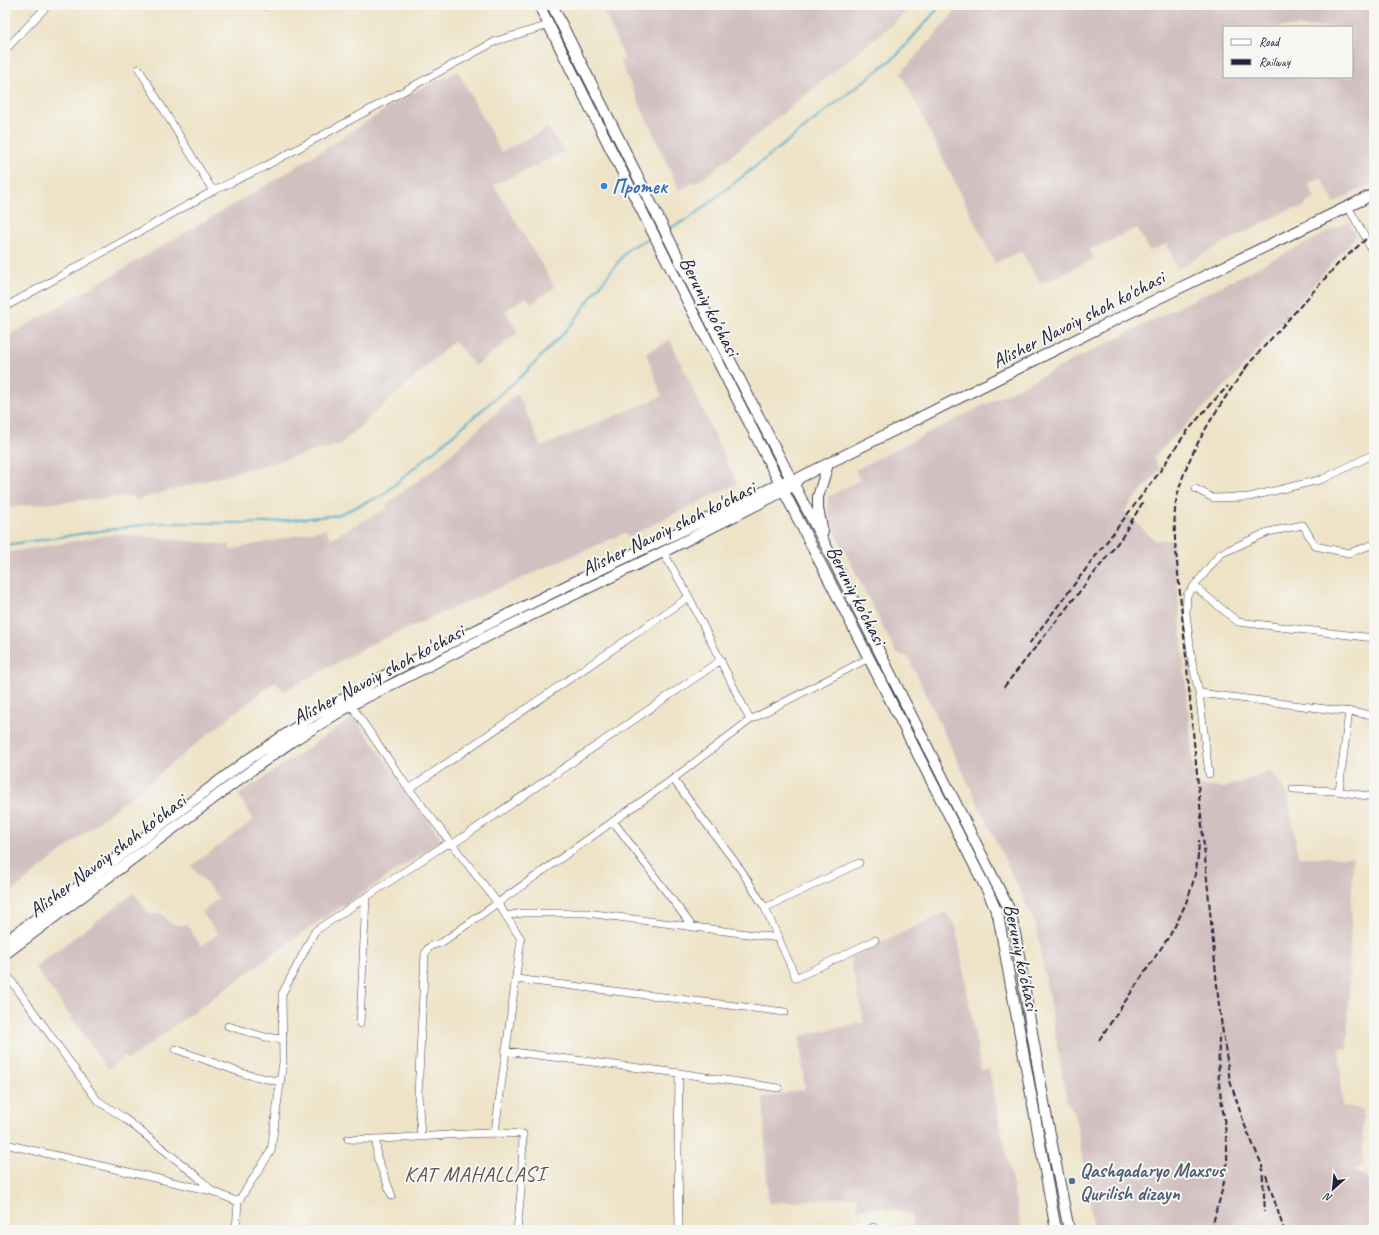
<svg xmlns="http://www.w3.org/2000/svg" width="1379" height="1235" font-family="Caveat,sans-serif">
<rect width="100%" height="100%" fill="#f6f6f2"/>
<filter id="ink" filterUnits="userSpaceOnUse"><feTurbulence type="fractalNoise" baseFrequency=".025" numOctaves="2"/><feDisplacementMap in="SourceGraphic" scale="8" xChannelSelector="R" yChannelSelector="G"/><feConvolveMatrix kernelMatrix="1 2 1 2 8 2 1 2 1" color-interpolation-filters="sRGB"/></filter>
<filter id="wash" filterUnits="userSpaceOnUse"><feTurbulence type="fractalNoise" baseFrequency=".012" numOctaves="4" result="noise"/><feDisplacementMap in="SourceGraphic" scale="16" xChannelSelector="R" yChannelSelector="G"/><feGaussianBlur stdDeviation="0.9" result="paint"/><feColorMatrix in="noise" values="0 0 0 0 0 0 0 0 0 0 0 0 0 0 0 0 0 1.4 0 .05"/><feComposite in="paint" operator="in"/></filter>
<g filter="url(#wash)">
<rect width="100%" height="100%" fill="#eee3c7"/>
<!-- industrial -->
<path fill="#d2bfc0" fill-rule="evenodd" d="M601,5H913L895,22L705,177L679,190L620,61L625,59Z
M961,5H1374V182L1334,203L1321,177L1308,184L1315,198L1306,202V204L1302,208L1295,209L1294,208L1280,214L1205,253L1177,269L1167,244L1149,251L1137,228L1090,250L1094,259L1041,284L1021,251L995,263L901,73ZM1224,27H1352V77H1224Z
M458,71L501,152L548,128L565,152L494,185L555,287L532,303L526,297L505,311L518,333L475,366L454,341L341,444L135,500L132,496L29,505L5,509V338L277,179L410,94Z
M1348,222L1356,236L1234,377L1153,458L1160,469L1124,511L1155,540H1173L1195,785L1224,788L1271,771L1288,794L1298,857H1353L1347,1049H1340L1342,1106L1363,1109V1165L1352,1170L1374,1183V1230H1094L1075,1113L1067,1102L1036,925L908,657L896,653L828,518V497L860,480L855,470Z
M670,340L737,483L628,537L625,533L376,642L284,691L275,681L6,896L5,895V553L117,534L230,545V550L325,529L331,538L387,508L386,504L438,466L512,398L518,394L541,447L662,396L646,353Z
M354,717L442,840L302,933L128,1060L125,1056L108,1069L35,967L134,893L149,914H162L170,923L183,926L186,924L201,946L218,934L202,912L219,898L191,866L254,820L238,795Z
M946,912L956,927L981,1070L989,1069L1022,1230H913L911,1214L879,1207L858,1210L857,1197L768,1203L763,1098L805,1089L800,1036L864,1022L850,957Z"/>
<!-- green -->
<path fill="#9dcb79" stroke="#60765a" d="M264,5H282L268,13Z"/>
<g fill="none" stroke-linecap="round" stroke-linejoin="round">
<!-- stream -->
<path stroke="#48adc8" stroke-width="2" d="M668,229L690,218L897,55L941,5
M5,545L154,523H262L338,515L383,495L526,372L572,324L591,297L629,248L652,237"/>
</g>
</g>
<g filter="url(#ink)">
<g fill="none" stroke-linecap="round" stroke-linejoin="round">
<defs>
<path id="street" d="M5,50L48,5
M139,69L213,191
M1348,207L1366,238L1374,256
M5,307L213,191L262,168L496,41L549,25
M1196,489L1213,498L1249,497L1323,479L1374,454
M663,552L689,597L750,720
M1194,586L1238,622L1374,638
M1199,693L1374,715
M351,705L409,789L497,902L521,939L495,1132
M1209,774L1199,693L1192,661L1186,613L1187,595L1220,554L1268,532L1303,525L1315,546L1349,553L1374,544
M673,779L741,870L765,908L796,978L875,940
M409,789L689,597
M1293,789L1336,791L1374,797
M1339,791L1349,711
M613,821L692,926
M765,908L859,863
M506,916L522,913H587L779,938
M5,972L97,1100L124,1118L198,1177L212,1191
M516,979L785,1012
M360,1024L366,897
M228,1026L265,1037L283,1039
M175,1049L245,1074L281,1082
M505,1051L679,1073L778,1088
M421,1136L418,1094L425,954C429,945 432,945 441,943L673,779L750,720L869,658
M348,1139C406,1141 464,1130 523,1134L521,1191L517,1230
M376,1140L377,1157L392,1196
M5,1144L212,1191L238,1202L236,1230
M238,1202L271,1151L283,1062L282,994L315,931L440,848L445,845L453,844L721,660
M873,1227L874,1230
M679,1230L678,1153L679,1073"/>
<path id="secondary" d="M539,5C686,302 838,597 988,892L998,915L1056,1230
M552,5C642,184 730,365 824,542L1010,911L1015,933L1046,1114L1069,1230
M823,532L818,509V497L828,464
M5,942L243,763L310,718L391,672L568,585L786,481
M5,954L253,769L291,742L351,705L494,633L663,552L784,491L794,485L799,478L1155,300L1374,194"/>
</defs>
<!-- street casing -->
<use href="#street" stroke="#413f50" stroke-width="8"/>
<!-- secondary casing -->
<use href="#secondary" stroke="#413f50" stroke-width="12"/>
<!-- street -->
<use href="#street" stroke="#fff" stroke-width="7"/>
<!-- secondary -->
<use href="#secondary" stroke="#fff" stroke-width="10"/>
<!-- rail -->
<path stroke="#22223b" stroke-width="2" stroke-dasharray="6 3" stroke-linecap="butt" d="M1248,365C1220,404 1180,461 1175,510C1174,520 1175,531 1175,541L1219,1006L1230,1081L1245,1126L1262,1165L1265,1211
M1245,368L1337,265L1374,232
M1029,644L1158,474L1185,434L1207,408L1228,386
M1004,687L1107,557L1122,537L1144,500
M1099,1040L1170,935C1188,903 1198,877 1199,840
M1266,1175L1284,1230
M1211,1230C1217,1208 1225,1185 1227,1162C1228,1135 1222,1109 1219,1083C1218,1067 1219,1050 1219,1034"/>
</g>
</g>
<!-- markers -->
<circle fill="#3f7fe0" stroke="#f6f6f2" stroke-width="1.5" cx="604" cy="186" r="4"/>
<circle fill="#5c6f8a" stroke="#f6f6f2" stroke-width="1.5" cx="1072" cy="1181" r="4"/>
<g text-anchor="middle" stroke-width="4" stroke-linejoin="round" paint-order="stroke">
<!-- shop labels -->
<g font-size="20" font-weight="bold" fill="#366cbe" stroke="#f6f6f2" text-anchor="start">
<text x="612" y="193">Протек</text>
</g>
<!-- street labels -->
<g font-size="20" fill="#22223b" stroke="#f6f6f2">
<text transform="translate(710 306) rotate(63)" y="7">Beruniy ko'chasi</text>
<text transform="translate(1078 319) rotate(-27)" y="7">Alisher Navoiy shoh ko'chasi</text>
<text transform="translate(668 528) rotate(-26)" y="7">Alisher Navoiy shoh ko'chasi</text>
<text transform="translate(857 595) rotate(63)" y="7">Beruniy ko'chasi</text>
<text transform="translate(378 674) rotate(-28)" y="7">Alisher Navoiy shoh ko'chasi</text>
<text transform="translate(107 855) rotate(-37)" y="7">Alisher Navoiy shoh ko'chasi</text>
<text transform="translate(1022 957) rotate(78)" y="7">Beruniy ko'chasi</text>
</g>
<!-- service labels -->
<g font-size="20" font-weight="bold" fill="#4e5e75" stroke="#f6f6f2" text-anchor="start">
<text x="1080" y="1177">Qashqadaryo Maxsus<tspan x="1080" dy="23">Qurilish dizayn</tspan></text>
</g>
<!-- neighbourhood labels -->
<g font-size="21" letter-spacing="1" fill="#5e4c4c" stroke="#f6f6f2">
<text x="475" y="1181">KAT MAHALLASI</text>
</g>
</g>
<!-- margin -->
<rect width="1379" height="1235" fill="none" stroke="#f6f6f2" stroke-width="20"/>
<!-- legend -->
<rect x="1223" y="26" width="130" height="52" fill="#f6f6f2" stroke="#a1a1a9"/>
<rect x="1231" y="39" width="20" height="6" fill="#ffffff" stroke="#a1a1a9"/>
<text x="1259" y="46" font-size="12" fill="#22223b">Road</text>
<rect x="1231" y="59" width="20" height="6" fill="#22223b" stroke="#a1a1a9"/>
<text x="1259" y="66" font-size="12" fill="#22223b">Railway</text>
<!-- north arrow -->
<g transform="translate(1333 1189) rotate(207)" stroke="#f6f6f2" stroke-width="3" paint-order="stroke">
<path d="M0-3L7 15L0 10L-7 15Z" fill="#22223b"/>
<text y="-6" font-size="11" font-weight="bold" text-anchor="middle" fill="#22223b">N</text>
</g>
</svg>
